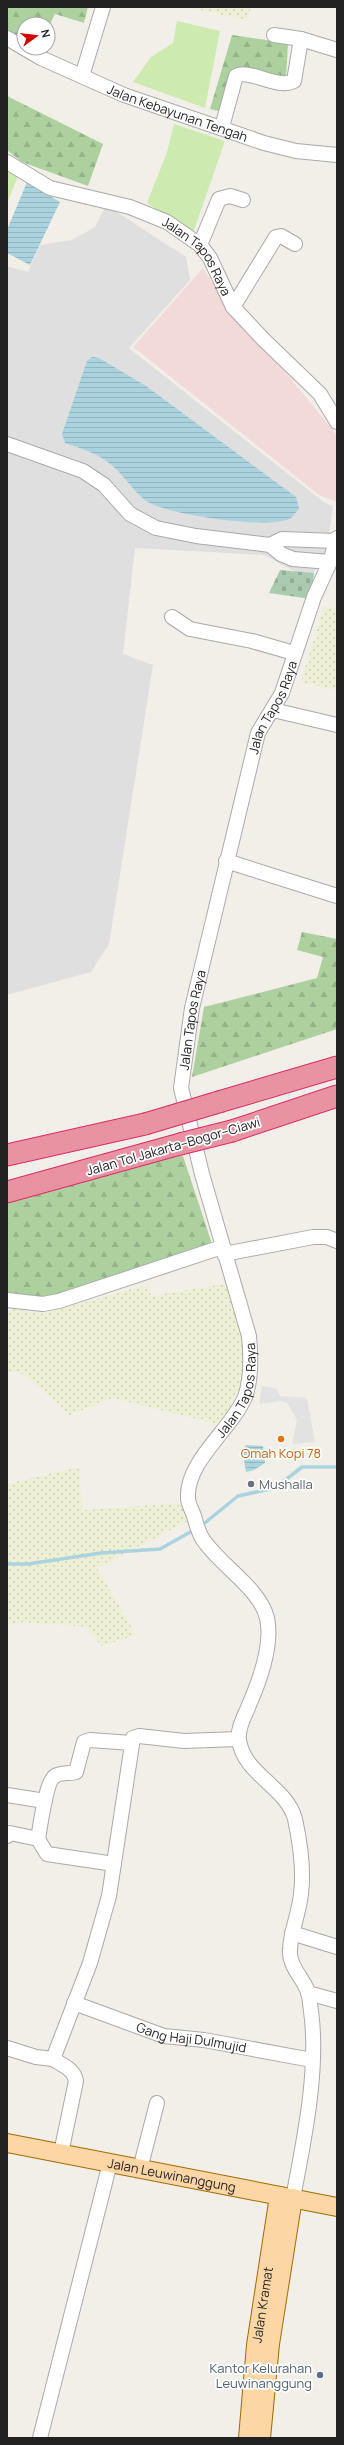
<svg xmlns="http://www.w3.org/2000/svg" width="344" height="2445" font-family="Manrope,sans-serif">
<defs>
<pattern id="farmland-dots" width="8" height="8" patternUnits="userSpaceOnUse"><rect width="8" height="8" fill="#eef0d5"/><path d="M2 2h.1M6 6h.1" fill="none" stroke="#ccceb7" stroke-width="1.8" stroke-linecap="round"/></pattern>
<pattern id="forest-firs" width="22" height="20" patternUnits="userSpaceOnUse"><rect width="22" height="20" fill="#add19e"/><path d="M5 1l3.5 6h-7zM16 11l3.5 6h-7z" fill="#95b388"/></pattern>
<pattern id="cemetery-stones" width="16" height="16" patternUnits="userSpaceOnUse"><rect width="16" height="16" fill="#aacbaf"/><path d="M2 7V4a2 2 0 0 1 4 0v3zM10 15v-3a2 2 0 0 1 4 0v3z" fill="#92ae96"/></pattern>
<pattern id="water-rules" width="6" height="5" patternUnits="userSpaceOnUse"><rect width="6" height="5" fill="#aad3df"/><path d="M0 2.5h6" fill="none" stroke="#92b5bf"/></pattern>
</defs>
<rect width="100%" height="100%" fill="#f2efe9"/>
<!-- residential -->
<path fill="#e0dfdf" d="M106,205L186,257L190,280L129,348L325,503L333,506L327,548L310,580L264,555L135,548L123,654L153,665L109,944L91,972L7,995V266L28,272L40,245L72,240L95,227Z"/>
<!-- commercial -->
<path fill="#f2dad9" d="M203,268L232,315L273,357L337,435V502L319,495L133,347Z"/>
<!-- farmland -->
<path fill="url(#farmland-dots)" d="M186,7H251L247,20Z
M324,607L337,609V690L301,682Z
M231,1283L246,1354L245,1374L221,1425L112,1398L70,1415L24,1374L7,1371V1323L10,1308L42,1314L147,1285L151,1296Z
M79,1467L82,1510L187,1503L188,1521L97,1568L136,1635L101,1646L87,1627L23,1622L7,1625V1484Z"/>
<!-- grass -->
<path fill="#cdebb0" d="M177,21L220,31L205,108L133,82L151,57L173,43Z
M174,124L225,141L193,233L147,203L167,152Z
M7,166L18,176L7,204Z"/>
<!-- forest -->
<path fill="url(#forest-firs)" d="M7,7H88L84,23L55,14L48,28V24H24V39L7,31Z
M232,35L288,43L286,79L233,70L222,112L210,109Z
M7,96L103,144L88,186L22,162L7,150Z
M302,932L337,939V1029L192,1077L204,1007L317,978L323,957L297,950Z
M182,1153L211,1241L208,1248L50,1301L7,1296V1192Z"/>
<!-- cemetery -->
<path fill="url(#cemetery-stones)" d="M280,570L314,573L311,599L269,593Z"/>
<!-- parking -->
<path fill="#e2e2e2" d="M262,1386L277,1389L280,1396L307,1398L315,1442L292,1444L297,1420L288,1404L282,1401L259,1404Z"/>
<!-- water -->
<path fill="url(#water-rules)" d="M27,182L60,202L30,265L7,253V230Z
M92,357L99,358L146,386L296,497L299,508C296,513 292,519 286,520C261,528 170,515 148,502C133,492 124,474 109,463C96,453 80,448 65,443L62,434L87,361Z
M246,1445L263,1446L265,1463L254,1470L246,1472L242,1450Z"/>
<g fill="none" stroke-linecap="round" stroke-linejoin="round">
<!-- stream -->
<path stroke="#aad3df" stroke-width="3.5" d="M201,1526L238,1496L275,1488L302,1467H337
M7,1564H28L101,1553L160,1549L194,1530"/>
<defs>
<g id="minor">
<path d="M274,35L301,39L337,50"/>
<path d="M7,38L24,48"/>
<path id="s1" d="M24,48L41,58L124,95L264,143L296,151L337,155"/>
<path d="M82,76L103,7"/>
<path d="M222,127L236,76C249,68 277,90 294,81L301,39"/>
<path id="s2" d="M7,162L50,188L130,207L167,222L200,245L210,258L233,307L263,339L320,394L337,422"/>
<path d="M200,245L219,199L230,196L243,200"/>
<path d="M233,307L276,237L281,236L295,244"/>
<path d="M7,444L83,471L104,485L130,514L156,528L196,536L270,545L281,554L293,559L330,562"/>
<path d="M270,545L282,539L336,541"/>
<path d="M172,617L190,629L252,641L294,653"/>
<path d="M273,710L337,725"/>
<path d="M226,861L337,896"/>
<path d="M224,1254L313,1237H327L337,1241"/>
<path d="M7,1300L43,1304L59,1301L222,1247"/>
<path d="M7,1795L45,1801"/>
<path d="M7,1836L10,1833L38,1839L47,1854L114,1864"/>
<path d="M38,1839C40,1828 46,1781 55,1776C60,1772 70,1774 76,1772L84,1742L90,1740L132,1743"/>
<path d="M292,1933L337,1947"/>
<path d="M308,1993L337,2001"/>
<path id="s3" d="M74,2003L164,2036L204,2040L312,2060"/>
<path d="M7,2048L36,2057L53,2059L90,1963L109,1896L133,1738L139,1736L184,1741L238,1739"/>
<path d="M53,2059C62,2065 74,2069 76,2081L61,2153"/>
<path d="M140,2169L157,2103"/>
<path id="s4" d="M293,2198C304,2140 319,2070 311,2011C310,2005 310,1998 308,1992C303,1978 288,1965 290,1949C291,1931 299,1913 301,1894C304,1870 300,1842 295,1819C286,1786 244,1775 239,1740C237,1728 245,1716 249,1705C260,1680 273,1645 267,1618C260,1588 218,1564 202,1538C198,1531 196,1523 194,1516C192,1510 188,1504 188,1498C186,1461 231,1430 245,1397C252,1378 251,1356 249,1336L202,1174L181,1088L192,1008L258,733L282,693L314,597L330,562L337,538"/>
<path d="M40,2438L110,2163"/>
</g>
<g id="major">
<path id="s5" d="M7,2143L337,2207"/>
<path id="s6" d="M248,2438L256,2345L279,2196"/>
<path d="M261,2438L270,2344L293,2198"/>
</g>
<path id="highway" d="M222,1101L337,1067
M232,1131L337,1096
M7,1155L145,1124
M7,1192L180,1144"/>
</defs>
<!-- minor casing -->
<use href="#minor" stroke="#a9a9a9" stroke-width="16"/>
<!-- major casing -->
<use href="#major" stroke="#a06b00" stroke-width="20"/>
<!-- highway casing -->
<use href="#highway" stroke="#dc2a67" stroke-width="23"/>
<!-- minor -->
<use href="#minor" stroke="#fff" stroke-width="14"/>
<!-- major -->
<use href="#major" stroke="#fcd6a4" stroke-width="18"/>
<!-- highway -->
<use href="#highway" stroke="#e892a2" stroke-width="21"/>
<defs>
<path id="highway-bridge" d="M145,1124L222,1101
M180,1144L232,1131"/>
</defs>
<!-- highway-bridge casing -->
<use href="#highway-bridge" stroke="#dc2a67" stroke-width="23" stroke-linecap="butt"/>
<!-- highway-bridge -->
<use href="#highway-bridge" stroke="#e892a2" stroke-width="21"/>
</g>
<!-- markers -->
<circle fill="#e8710a" stroke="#fff" stroke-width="1.5" cx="281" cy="1439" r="4"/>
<circle fill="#6b7280" stroke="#fff" stroke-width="1.5" cx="251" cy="1484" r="4"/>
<circle fill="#5c6f8a" stroke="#fff" stroke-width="1.5" cx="320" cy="2375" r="4"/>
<g text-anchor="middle" stroke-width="3.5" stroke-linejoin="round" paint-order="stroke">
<!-- street labels -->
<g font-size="13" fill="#222" stroke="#fff">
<text dy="5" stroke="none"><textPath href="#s1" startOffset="167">Jalan Kebayunan Tengah</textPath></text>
<text dy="5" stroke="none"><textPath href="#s2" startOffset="219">Jalan Tapos Raya</textPath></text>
<text dy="5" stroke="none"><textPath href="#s4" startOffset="1589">Jalan Tapos Raya</textPath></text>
<text dy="5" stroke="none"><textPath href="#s4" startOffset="1265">Jalan Tapos Raya</textPath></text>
<text transform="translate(173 1146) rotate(-16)" y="5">Jalan Tol Jakarta–Bogor–Ciawi</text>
<text dy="5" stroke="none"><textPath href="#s4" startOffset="881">Jalan Tapos Raya</textPath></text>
<text dy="5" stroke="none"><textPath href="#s3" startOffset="123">Gang Haji Dulmujid</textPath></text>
<text dy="5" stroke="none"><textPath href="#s5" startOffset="168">Jalan Leuwinanggung</textPath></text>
<text dy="5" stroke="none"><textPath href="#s6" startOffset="134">Jalan Kramat</textPath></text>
</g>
<!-- food labels -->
<g font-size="13" fill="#c56008" stroke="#fff">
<text x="281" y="1458">Omah Kopi 78</text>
</g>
<!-- worship labels -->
<g font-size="13" fill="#5b616d" stroke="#fff" text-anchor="start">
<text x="259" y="1489">Mushalla</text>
</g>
<!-- service labels -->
<g font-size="13" fill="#4e5e75" stroke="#fff" text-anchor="end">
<text x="312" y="2373">Kantor Kelurahan<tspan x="312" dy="15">Leuwinanggung</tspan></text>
</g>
</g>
<!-- border -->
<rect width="344" height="2445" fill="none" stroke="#222222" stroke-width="16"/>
<!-- north arrow -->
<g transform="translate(36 36) rotate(75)"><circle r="19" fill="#ffffff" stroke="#a7a7a7"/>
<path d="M0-3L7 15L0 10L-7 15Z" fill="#d40000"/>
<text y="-6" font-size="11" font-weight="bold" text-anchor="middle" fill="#222222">N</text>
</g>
</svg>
